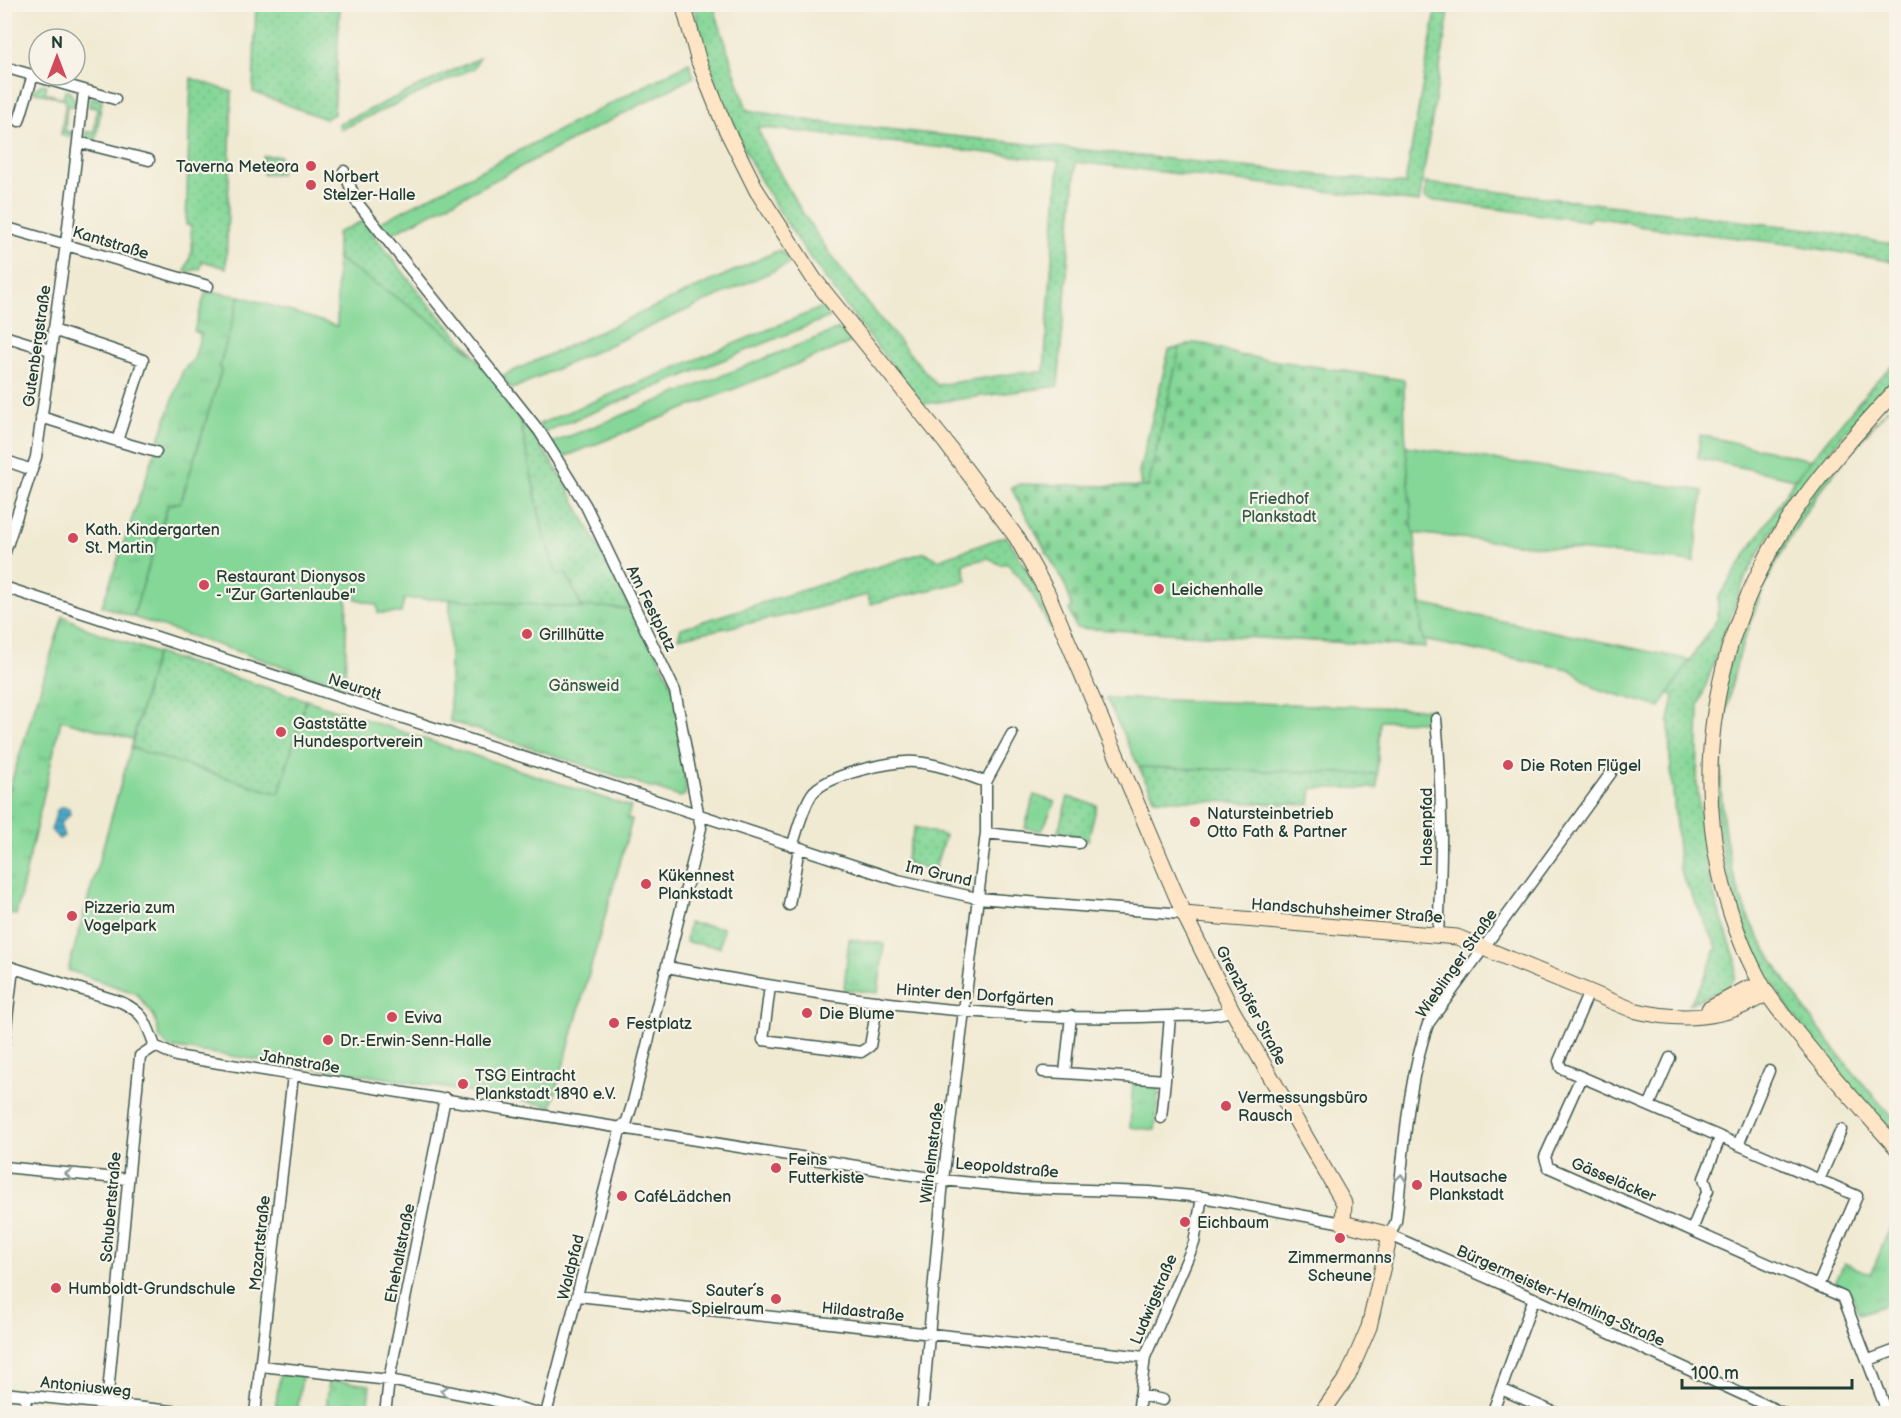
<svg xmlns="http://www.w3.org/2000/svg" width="1901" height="1418" font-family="'Balsamiq Sans',sans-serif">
<defs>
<pattern id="grass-dots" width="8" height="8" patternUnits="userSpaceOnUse" patternTransform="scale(1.5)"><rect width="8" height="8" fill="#85d798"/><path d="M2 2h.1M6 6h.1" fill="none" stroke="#72b984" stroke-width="1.8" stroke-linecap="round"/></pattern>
<pattern id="cemetery-stones" width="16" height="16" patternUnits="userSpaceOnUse" patternTransform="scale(1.5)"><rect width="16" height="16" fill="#85d798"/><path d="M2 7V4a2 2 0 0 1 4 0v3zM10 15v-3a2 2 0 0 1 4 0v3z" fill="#72b984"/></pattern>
<pattern id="park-tufts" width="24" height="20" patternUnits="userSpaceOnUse" patternTransform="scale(1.5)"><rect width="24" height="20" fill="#85d798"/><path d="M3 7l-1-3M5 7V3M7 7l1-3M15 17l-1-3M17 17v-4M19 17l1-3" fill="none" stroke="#72b984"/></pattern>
<pattern id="water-rules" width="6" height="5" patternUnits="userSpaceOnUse" patternTransform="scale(1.5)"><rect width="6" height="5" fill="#4cabca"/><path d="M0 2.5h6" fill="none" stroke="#3f8ca5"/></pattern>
</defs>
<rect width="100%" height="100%" fill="#f7f3e8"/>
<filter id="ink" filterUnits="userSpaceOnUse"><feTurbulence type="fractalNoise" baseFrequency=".0167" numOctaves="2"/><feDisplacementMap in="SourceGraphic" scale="12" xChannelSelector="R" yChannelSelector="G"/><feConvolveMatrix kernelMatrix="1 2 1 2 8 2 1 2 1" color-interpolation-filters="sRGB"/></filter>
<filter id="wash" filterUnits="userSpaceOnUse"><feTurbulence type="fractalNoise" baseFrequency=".008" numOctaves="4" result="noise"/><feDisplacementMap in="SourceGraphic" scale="24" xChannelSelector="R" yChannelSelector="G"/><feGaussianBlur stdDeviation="1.35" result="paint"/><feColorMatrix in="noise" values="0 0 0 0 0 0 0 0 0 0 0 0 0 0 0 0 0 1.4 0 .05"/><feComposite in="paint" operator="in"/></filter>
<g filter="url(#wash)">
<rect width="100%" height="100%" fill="#f1ead3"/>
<!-- grass -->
<path fill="url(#grass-dots)" stroke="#528a66" stroke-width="1.5" fill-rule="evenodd" d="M256,5H340L334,114L325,119L253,92Z
M693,5H713L747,110L819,122L1405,184L1437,5H1450L1419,202L1076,162L1058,386L923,404C853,316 780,229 733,126C716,87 704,45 693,5ZM757,127L1059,161L1044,372H1024L937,385C866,304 801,227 757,127Z
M479,58L474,68L340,130L339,124Z
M191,78L232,92L226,268L203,261L200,269L185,272L192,251L191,226L186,225Z
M42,84L47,85L45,93L63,98L65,91H69L76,102L75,106H67L65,131L72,132L69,137L61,135L66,100L32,91Z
M90,97L102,100L96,141L85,138L86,132H94L97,108L89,107Z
M1426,183L1816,230L1896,245V262L1797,245L1637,226L1627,222L1592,217L1588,221L1429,200L1425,198Z
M363,221L424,299L474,353L337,258V233Z
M1180,347L1148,487H1141L1139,472L1169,350Z
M1896,363V377L1842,436L1808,479L1773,529L1745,578L1699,704L1697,783L1705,859L1716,902L1736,960L1735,977L1727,988L1689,1004L1703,982L1717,947L1680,871L1670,757L1669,721L1674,696L1668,693L1718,618V598L1795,479L1876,381Z
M1888,408C1859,443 1828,477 1804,515C1727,634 1692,787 1750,921C1758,938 1770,955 1780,972C1814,1027 1853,1074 1896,1121V1136C1843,1078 1785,1018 1752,945C1681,789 1718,615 1821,482C1841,456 1866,433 1888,408Z
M519,415L563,479L631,609L582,608L566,573L557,576L544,537Z
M1006,536C1033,575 1050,617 1068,660L1030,591L1008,564H999L989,558L963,564L967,581L871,604L867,595L793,614L678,638L681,628L925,552L938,560Z
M156,653L306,700L279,794L131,748Z
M1139,767L1377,774V788H1312L1310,805L1155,799Z
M1068,797L1097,805L1088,840L1058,831Z
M915,827L945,836L934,871L905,862Z
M689,923L723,928L720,947L686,942Z"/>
<!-- cemetery -->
<path fill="url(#cemetery-stones)" stroke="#528a66" stroke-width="1.5" d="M1194,343L1210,345L1238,355L1404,380L1405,431L1425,647L1076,628L1069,609L1072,607L1066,587L1011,488L1019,484L1148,487L1180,347Z"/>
<!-- park -->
<path fill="url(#park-tufts)" stroke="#528a66" stroke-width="1.5" d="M263,156H280V174H263Z
M206,291L240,296L220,364L221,372L181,502L168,505L133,617L102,606L183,370L194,359L201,334L194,331Z
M450,599L636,609L675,691L686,786L685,795L680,797L450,721Z
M63,616L88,629L156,653L133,739L61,720L16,915L5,912V802Z
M1034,795L1055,802L1042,831L1025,828Z
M849,939L884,944L878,993L844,989Z
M1133,1082L1159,1084L1155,1130L1130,1127Z
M1896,1213V1301L1859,1314L1851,1293L1834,1286L1844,1263L1871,1274Z
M329,1380L370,1385L367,1413H326Z"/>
<!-- garden -->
<path fill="#85d798" stroke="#528a66" stroke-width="1.5" d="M689,63L694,77L389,235L379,223Z
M780,250L791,263L512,389L502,376Z
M337,258C394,298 492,350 519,415L544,537L557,576L566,573L582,608L450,599H404L401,613H378L377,605L347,596L345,687L133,617L168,505L181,502L221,372L220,364L240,296L337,326Z
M823,307L830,317L544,432L539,424Z
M839,329L852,342L561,458L552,443Z
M1700,435L1811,460L1795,479L1698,458Z
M1406,446L1703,491L1694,562L1413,533Z
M1420,604L1690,660L1660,707L1597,689L1569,669L1423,640Z
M1106,698L1431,709L1433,722L1380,721L1377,774L1139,767Z
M306,700L631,807L627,819L632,820L552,1106L385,1078L168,1047L160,1038L154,1016L137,994L68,970L131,748L279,794Z
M280,1373L302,1376L297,1413L275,1411Z"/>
<!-- water -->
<path fill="url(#water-rules)" stroke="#36747f" stroke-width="1.5" d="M62,807L69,808L70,814L60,824L64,836L59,839L51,830L57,810Z"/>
</g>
<g filter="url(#ink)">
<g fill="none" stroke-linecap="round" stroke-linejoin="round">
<defs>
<path id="street" d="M4,67L84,90L66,244L36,457L4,555
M84,90L115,99
M19,121L33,75
M78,142L149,160
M344,171L356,201L540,432L586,506L675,691L701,828L633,1102L627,1121L621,1127L546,1414
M4,227L208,286
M4,336L50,350
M41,417L117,441L143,360L53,330
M117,441L156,452
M4,460L32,470
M4,587L898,880L977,898L1184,914
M1436,719C1443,794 1442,860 1438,934
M1611,773L1428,1024C1406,1086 1404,1156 1396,1221L1390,1235L1531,1297L1785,1414
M986,782L1012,734
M986,833L1079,843
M792,846C798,830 802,809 812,794C825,775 893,760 915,762C940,764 963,774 986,782V833L943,1180L922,1414
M789,905L799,848
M4,965L121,1002C145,1013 146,1023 155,1046L176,1056L943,1180L1023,1188L1150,1192L1202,1197L1343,1223
M667,967C831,998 1001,1024 1169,1016C1191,1015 1211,1018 1232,1010
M770,986L763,1040L861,1052L870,1046L878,1001
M1589,992L1559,1061L1561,1068L1857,1196L1818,1286
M1071,1016L1065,1073L1165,1080L1170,1016
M4,1044L13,968
M1043,1072L1065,1073
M1581,1077L1545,1157L1548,1167L1843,1297L1888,1414
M1649,1106L1670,1058
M1161,1118L1165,1080
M1738,1145L1769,1071
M4,1167L127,1179
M1819,1180L1841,1130
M1692,1230L1708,1190L1704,1178L1720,1138
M578,1296L1145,1357
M1869,1360L1896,1350
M261,1366L389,1380L488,1399L541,1414
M1501,1389L1558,1414
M4,1393L200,1414
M1140,1395L1163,1400
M25,1414L26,1395
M106,1414L140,1056L155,1046
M255,1414L293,1075
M385,1414L389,1380L445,1098
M1138,1414L1145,1357L1194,1243L1202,1197
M1492,1414L1534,1298"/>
<path id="secondary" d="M683,4L699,62L725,127L757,191L814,279L945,442L1017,538L1047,592L1184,914L1232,1010L1344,1203L1343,1223L1390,1235L1369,1327L1348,1376L1321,1414
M1896,390C1857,432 1816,477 1785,526C1697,665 1682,841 1763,987C1771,1000 1781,1012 1790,1024C1823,1067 1860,1107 1896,1147
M1184,914L1457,937L1633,1010C1680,1022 1726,1020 1767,993
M1709,1009L1748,988L1763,987"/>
</defs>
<!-- street casing -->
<use href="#street" stroke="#3e574c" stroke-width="13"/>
<!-- secondary casing -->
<use href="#secondary" stroke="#3e574c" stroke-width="17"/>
<!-- street -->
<use href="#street" stroke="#fff" stroke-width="10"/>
<!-- secondary -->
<use href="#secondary" stroke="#fde5c5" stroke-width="15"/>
</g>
<!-- one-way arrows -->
<defs><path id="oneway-chevron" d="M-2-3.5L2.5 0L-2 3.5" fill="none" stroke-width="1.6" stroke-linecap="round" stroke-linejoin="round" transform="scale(1.5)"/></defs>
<g stroke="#8f9e9a">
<use href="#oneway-chevron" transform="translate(69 1174) rotate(-174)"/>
<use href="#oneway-chevron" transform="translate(1401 1178) rotate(-83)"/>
<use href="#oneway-chevron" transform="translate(444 1391) rotate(-169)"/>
</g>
</g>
<!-- markers -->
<g fill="#d1495b" stroke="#f7f3e8" stroke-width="2">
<circle cx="311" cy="166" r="6"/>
<circle cx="311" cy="185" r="6"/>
<circle cx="73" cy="538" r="6"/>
<circle cx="204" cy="585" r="6"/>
<circle cx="1159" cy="589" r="6"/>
<circle cx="527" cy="634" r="6"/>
<circle cx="281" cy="732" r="6"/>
<circle cx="1508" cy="765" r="6"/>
<circle cx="1195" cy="822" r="6"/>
<circle cx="646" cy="884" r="6"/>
<circle cx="72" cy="916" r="6"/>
<circle cx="807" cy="1013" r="6"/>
<circle cx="392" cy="1017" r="6"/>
<circle cx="614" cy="1023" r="6"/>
<circle cx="328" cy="1040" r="6"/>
<circle cx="463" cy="1084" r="6"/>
<circle cx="1226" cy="1106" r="6"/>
<circle cx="776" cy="1168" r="6"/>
<circle cx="1417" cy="1185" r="6"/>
<circle cx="622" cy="1196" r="6"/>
<circle cx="1185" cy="1222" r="6"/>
<circle cx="1340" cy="1238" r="6"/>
<circle cx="56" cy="1288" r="6"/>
<circle cx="776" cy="1299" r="6"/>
</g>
<g text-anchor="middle" stroke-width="4.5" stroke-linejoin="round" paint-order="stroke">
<!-- poi labels -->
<g font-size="16" fill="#1f3d34" stroke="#f7f3e8" text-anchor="start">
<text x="299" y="172" text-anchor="end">Taverna Meteora</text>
<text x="323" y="182">Norbert<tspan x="323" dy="18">Stelzer-Halle</tspan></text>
<text x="85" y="535">Kath. Kindergarten<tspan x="85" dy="18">St. Martin</tspan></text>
<text x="216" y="582">Restaurant Dionysos<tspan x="216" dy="18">- "Zur Gartenlaube"</tspan></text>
<text x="1171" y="595">Leichenhalle</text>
<text x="539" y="640">Grillhütte</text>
<text x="293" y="729">Gaststätte<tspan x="293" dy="18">Hundesportverein</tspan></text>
<text x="1520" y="771">Die Roten Flügel</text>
<text x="1207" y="819">Natursteinbetrieb<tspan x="1207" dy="18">Otto Fath &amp; Partner</tspan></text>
<text x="658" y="881">Kükennest<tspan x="658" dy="18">Plankstadt</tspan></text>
<text x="84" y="913">Pizzeria zum<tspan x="84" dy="18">Vogelpark</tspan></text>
<text x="819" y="1019">Die Blume</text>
<text x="404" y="1023">Eviva</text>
<text x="626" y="1029">Festplatz</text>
<text x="340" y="1046">Dr.-Erwin-Senn-Halle</text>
<text x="475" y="1081">TSG Eintracht<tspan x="475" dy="18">Plankstadt 1890 e.V.</tspan></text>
<text x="1238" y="1103">Vermessungsbüro<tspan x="1238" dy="18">Rausch</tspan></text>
<text x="788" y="1165">Feins<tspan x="788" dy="18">Futterkiste</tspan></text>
<text x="1429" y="1182">Hautsache<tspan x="1429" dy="18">Plankstadt</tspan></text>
<text x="634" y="1202">CaféLädchen</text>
<text x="1197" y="1228">Eichbaum</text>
<text x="1340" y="1263" text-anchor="middle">Zimmermanns<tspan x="1340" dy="18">Scheune</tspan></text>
<text x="68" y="1294">Humboldt-Grundschule</text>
<text x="764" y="1296" text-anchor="end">Sauter´s<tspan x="764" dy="18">Spielraum</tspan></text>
</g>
<!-- street labels -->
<g font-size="16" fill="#1f3d34" stroke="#f7f3e8">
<text transform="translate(111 242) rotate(17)" y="6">Kantstraße</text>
<text transform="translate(36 346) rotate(-82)" y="6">Gutenbergstraße</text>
<text transform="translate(652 608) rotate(64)" y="6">Am Festplatz</text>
<text transform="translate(355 686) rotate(18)" y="6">Neurott</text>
<text transform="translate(1426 827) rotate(-90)" y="6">Hasenpfad</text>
<text transform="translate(939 873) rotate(13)" y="6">Im Grund</text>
<text transform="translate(1347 910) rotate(4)" y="6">Handschuhsheimer Straße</text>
<text transform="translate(1456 963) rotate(-55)" y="6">Wieblinger Straße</text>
<text transform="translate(975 994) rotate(4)" y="6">Hinter den Dorfgärten</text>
<text transform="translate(1252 1005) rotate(62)" y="6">Grenzhöfer Straße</text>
<text transform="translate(300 1061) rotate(9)" y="6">Jahnstraße</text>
<text transform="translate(931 1153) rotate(-83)" y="6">Wilhelmstraße</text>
<text transform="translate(1007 1167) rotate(5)" y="6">Leopoldstraße</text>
<text transform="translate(1614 1179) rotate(23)" y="6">Gässeläcker</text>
<text transform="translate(110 1207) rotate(-85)" y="6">Schubertstraße</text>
<text transform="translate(259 1243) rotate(-84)" y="6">Mozartstraße</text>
<text transform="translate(399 1253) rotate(-79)" y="6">Ehehaltstraße</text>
<text transform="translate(570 1267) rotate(-76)" y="6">Waldpfad</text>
<text transform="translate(1561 1295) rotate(24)" y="6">Bürgermeister-Helmling-Straße</text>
<text transform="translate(1153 1299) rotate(-67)" y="6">Ludwigstraße</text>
<text transform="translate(863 1311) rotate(6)" y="6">Hildastraße</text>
<text transform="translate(86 1386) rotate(6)" y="6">Antoniusweg</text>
</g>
<!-- park labels -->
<g font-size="16" fill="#335c48" stroke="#f7f3e8">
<text x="1279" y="504">Friedhof<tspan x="1279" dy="18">Plankstadt</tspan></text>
<text x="584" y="691">Gänsweid</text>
</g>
</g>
<!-- margin -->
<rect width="1901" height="1418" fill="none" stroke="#f7f3e8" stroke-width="24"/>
<!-- north arrow -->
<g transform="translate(57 57)"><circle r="28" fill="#f7f3e8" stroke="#a1aaa0" stroke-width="1.5"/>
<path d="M0-4.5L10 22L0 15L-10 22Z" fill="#d1495b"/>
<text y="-9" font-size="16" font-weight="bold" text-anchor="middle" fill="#1f3d34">N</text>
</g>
<!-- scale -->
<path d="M1682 1379v9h170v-9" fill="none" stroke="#1f3d34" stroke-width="3"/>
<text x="1691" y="1379" font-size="18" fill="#1f3d34" stroke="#f7f3e8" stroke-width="4.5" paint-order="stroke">100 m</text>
</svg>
